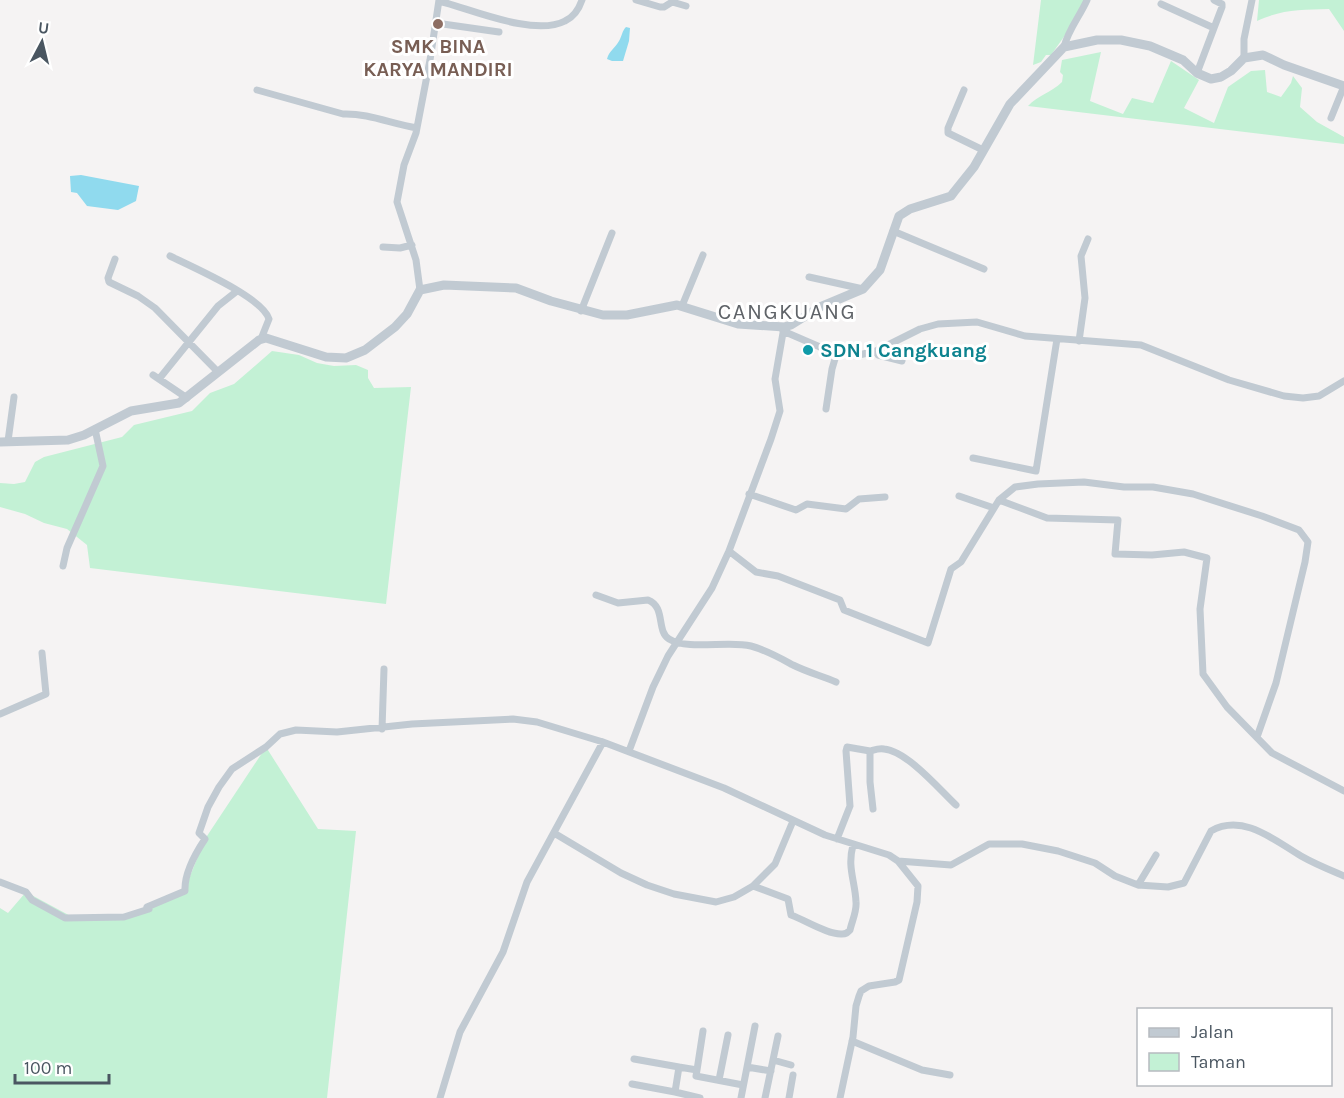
<svg xmlns="http://www.w3.org/2000/svg" width="1344" height="1098" font-family="Karla,sans-serif">
<rect width="100%" height="100%" fill="#f5f3f3"/>
<!-- green -->
<path fill="#c3f1d5" d="M1041,0H1090L1051,55H1046L1041,62L1033,65Z
M1259,0H1344V31L1329,9C1301,10 1283,9 1257,21Z
M1101,52L1090,101L1123,114L1132,98L1153,103L1171,61L1199,80L1184,108L1214,123L1228,87L1251,71L1265,70L1267,92L1281,97L1291,83L1293,76L1302,88L1300,107L1317,122L1344,137V144L1028,106C1038,95 1051,93 1062,82L1063,75L1060,72L1062,60Z
M272,351L299,355L317,363L334,366L356,365L368,370V378L374,388L411,387L386,604L90,568L87,545L67,529L44,523L25,514L0,507V483L14,484L25,482L35,462L44,457L122,437L134,425L192,411L210,393L234,384Z
M266,747L318,829L356,831L327,1098H0V908L8,913L26,892L76,919L124,917L184,891L205,839Z"/>
<!-- water -->
<path fill="#90daee" d="M626,27L630,28L629,41L623,61H612L607,59C609,51 615,48 619,41C622,36 622,31 626,27Z
M81,175L139,186L136,201L118,210L87,206L77,193L71,192L70,176Z"/>
<g fill="none" stroke-linecap="round" stroke-linejoin="round">
<!-- minor -->
<path stroke="#c1cad2" stroke-width="7" d="M636,0L660,7H664L672,2L686,6
M1214,0L1222,4V7L1214,28
M439,1C471,9 534,37 565,21C574,17 579,9 582,0
M1161,4L1214,28L1197,73
M436,23L499,32
M1064,47C1068,30 1080,16 1087,0
M1244,58V39L1252,0
M257,90L343,114C368,113 392,124 417,128
M964,90L948,128V133L983,150
M1331,118L1344,86
M893,231L984,269
M383,247L400,248L412,245
M170,256C192,267 262,297 269,319L261,339
M115,259L108,278L109,282L138,296L155,308L218,372
M809,277L863,289
M420,290L416,260L397,202L404,165L416,133L430,60L439,0
M682,306L703,255
M581,311L612,233
M783,331L827,350L859,355L876,351L920,329L938,324L977,322L1025,336L1141,345L1229,380L1284,396L1303,398L1319,396L1344,381
M1079,341L1085,298L1081,256L1088,239
M876,351L878,355L902,361
M153,375L187,398
M159,379L218,306L237,291
M826,409L832,369L837,352
M8,441L14,397
M973,458L1036,471L1057,339
M749,494L796,510L807,504L846,509L859,499L885,497
M959,496L994,508
M999,500L1047,518L1118,520L1115,554L1152,555L1184,552L1207,558L1200,609L1203,674L1227,707L1272,753L1344,791
M729,551L756,572L778,576L840,600L844,610L928,643L951,569L961,562L999,500L1015,487L1038,484L1084,482L1124,487H1153L1193,494L1262,516L1299,530L1308,542L1305,562L1276,683L1257,737
M63,566L67,548L103,466L95,429
M596,595L618,603L648,600C666,607 656,631 669,639C689,651 728,640 751,646C766,650 780,658 793,665C807,672 822,676 836,682
M0,714L46,694L42,653
M382,729L384,669
M629,751L653,687L668,656L712,588L729,551L771,439L780,411L775,379L784,327
M870,751C874,750 879,748 884,749C907,751 939,789 956,805
M554,833L621,873L647,885L674,894L716,902L734,897L753,886L775,864L793,821
M837,839L850,806L846,751L847,747L870,751V782L873,809
M898,861L951,865L989,844H1022L1058,851L1095,863L1115,876L1138,885L1168,887L1184,883L1211,831C1243,813 1274,840 1301,856C1315,864 1330,870 1344,876
M0,882L26,892L32,900L65,918L124,917L149,909L147,907L185,891C184,873 195,854 205,839L199,833L208,807L219,787L232,769L266,747L280,734L296,730L337,732L412,724L513,719L537,722L603,742L724,788L825,835L889,855L898,861L918,886L917,902L899,980L895,982L869,986L861,991L859,996L856,1006L853,1037L840,1098
M1138,885L1156,855
M753,886L788,899L791,915C805,920 828,935 842,934C846,934 847,933 850,930C852,921 857,911 856,902C855,880 847,868 853,845
M852,1041L922,1070L950,1075
M773,1060L791,1065
M679,1067L697,1070L696,1076L743,1085
M747,1067L771,1071
M697,1070L703,1031
M719,1080L728,1035
M632,1084L675,1092L679,1067L634,1059
M675,1092L700,1098
M440,1098L460,1032L503,952L527,882L603,742
M741,1098L755,1026
M765,1098L778,1036
M789,1098L793,1075"/>
<!-- tertiary -->
<path stroke="#c1cad2" stroke-width="9" d="M0,442L68,440L84,435L131,411L179,403L259,340L266,338L326,357L346,358L365,350L395,327L407,314L420,290L444,285L516,288L551,301L603,315H627L677,305L738,324L784,327L791,325L820,307L863,289L880,270L899,216L910,209L951,196L954,192L974,167L1010,104L1064,47L1097,40H1121L1150,46L1183,60L1197,73L1211,79L1221,77L1231,71L1244,58L1263,55L1284,65L1344,86"/>
</g>
<!-- markers -->
<circle fill="#8d6e63" stroke="#fff" stroke-width="2" cx="438" cy="24" r="6"/>
<circle fill="#0f9aa8" stroke="#fff" stroke-width="2" cx="808" cy="350" r="6"/>
<g text-anchor="middle" stroke-width="6" stroke-linejoin="round" paint-order="stroke">
<!-- education labels -->
<g font-size="20" font-weight="bold" fill="#785e54" stroke="#fff">
<text x="438" y="53">SMK BINA<tspan x="438" dy="23">KARYA MANDIRI</tspan></text>
</g>
<!-- culture labels -->
<g font-size="20" font-weight="bold" fill="#0d838f" stroke="#fff" text-anchor="start">
<text x="820" y="357">SDN 1 Cangkuang</text>
</g>
<!-- quarter labels -->
<g font-size="22" letter-spacing="1.5" fill="#5f6368" stroke="#fff">
<text x="787" y="319">CANGKUANG</text>
</g>
</g>
<!-- legend -->
<rect x="1137" y="1008" width="195" height="78" fill="#ffffff" stroke="#b7bbc0" stroke-width="1.5"/>
<rect x="1149" y="1028" width="30" height="9" fill="#c1cad2" stroke="#b7bbc0" stroke-width="1.5"/>
<text x="1191" y="1038" font-size="18" fill="#4a5661">Jalan</text>
<rect x="1149" y="1053" width="30" height="18" fill="#c3f1d5" stroke="#b7bbc0" stroke-width="1.5"/>
<text x="1191" y="1068" font-size="18" fill="#4a5661">Taman</text>
<!-- north arrow -->
<g transform="translate(42 42) rotate(7)" stroke="#ffffff" stroke-width="4.5" paint-order="stroke">
<path d="M0-4.5L10 22L0 15L-10 22Z" fill="#4a5661"/>
<text y="-9" font-size="16" font-weight="bold" text-anchor="middle" fill="#4a5661">U</text>
</g>
<!-- scale -->
<path d="M15 1074v9h94v-9" fill="none" stroke="#4a5661" stroke-width="3"/>
<text x="24" y="1074" font-size="18" fill="#4a5661" stroke="#ffffff" stroke-width="4.5" paint-order="stroke">100 m</text>
</svg>
